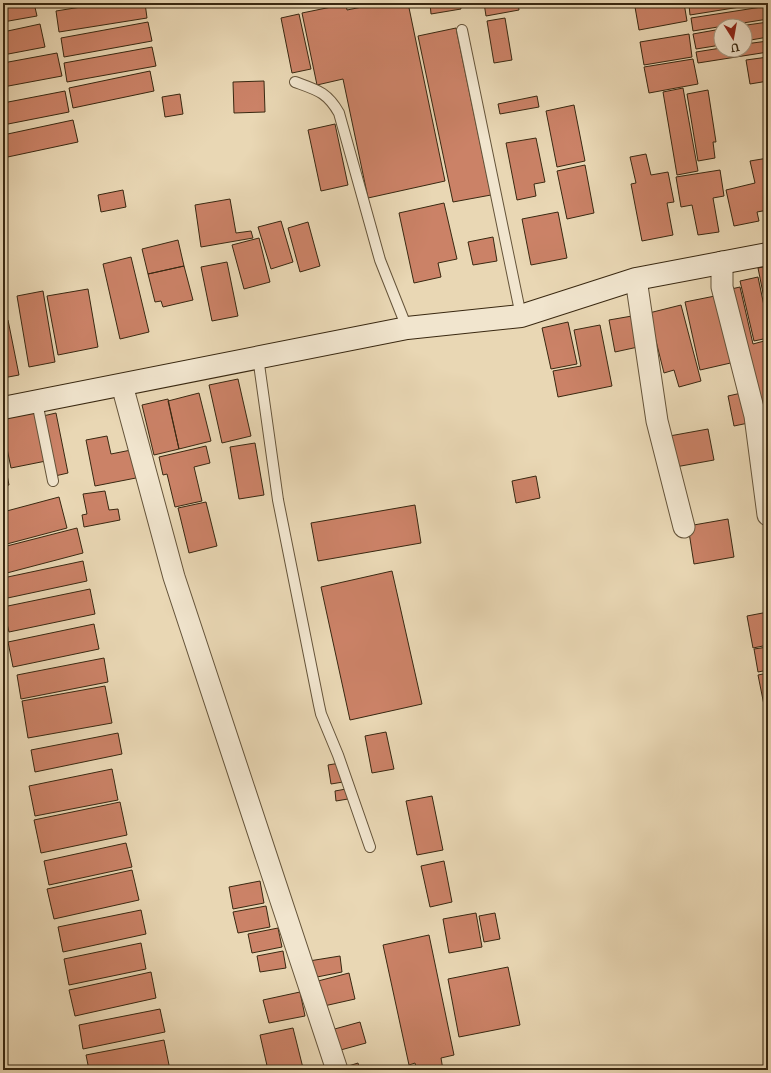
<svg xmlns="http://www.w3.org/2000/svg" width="771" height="1073" font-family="'IM FELL Great Primer',serif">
<rect width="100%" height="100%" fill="#e9d7b4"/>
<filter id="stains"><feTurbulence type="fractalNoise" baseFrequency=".005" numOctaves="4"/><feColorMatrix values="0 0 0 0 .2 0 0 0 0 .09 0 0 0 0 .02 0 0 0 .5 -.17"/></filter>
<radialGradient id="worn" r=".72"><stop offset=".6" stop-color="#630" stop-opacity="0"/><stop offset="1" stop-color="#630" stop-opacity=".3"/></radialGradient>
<!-- building -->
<path fill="#cb8267" stroke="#392811" d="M3,3H34L37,16L3,22Z
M54,3H78L55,7Z
M106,3H145L147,18L59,32L56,11Z
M382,3H408L445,181L368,198L343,79L317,85L302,13L346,4L347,10Z
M430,3H460L461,9L431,14Z
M484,3H518L519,10L486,16Z
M659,3H684L687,21L639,30L635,7Z
M703,3H765L690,15L689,5Z
M768,6V19L693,31L691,18Z
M299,14L311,69L292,73L281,18Z
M505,18L512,60L494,63L487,21Z
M148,22L152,41L64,57L61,38Z
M768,22V37L745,41V26H740Z
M40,24L45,47L3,55V32Z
M456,28L491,195L453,202L418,36Z
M721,29V45L696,49L693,34Z
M689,34L692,57L644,65L640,42Z
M768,41V52L698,63L696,52L721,48V50H745V44Z
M152,47L156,66L67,82L64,63Z
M57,53L62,76L3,87V63Z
M768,57V81L750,84L746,60Z
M693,59L698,84L649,93L644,67Z
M150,71L154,91L73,108L69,88Z
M264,81L265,112L234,113L233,82Z
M683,88L698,171L677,175L663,92Z
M708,90L716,142H713L715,158L698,161L687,94Z
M65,91L69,112L3,125V103Z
M180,94L183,114L165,117L162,97Z
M537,96L539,107L500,114L498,104Z
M574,105L585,161L557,167L546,111Z
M73,120L78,142L3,158V135Z
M335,124L348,185L321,191L308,130Z
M536,138L545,182L534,184L536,196L517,200L506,143Z
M646,154L651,175L668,172L674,202L667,203L673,235L642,241L631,184L636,183L630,157Z
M768,158V210L757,212L759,221L734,226L726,190L755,183L750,161Z
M585,165L594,213L567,219L557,171Z
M720,170L724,196L713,198L719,232L698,235L692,205L681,207L676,177Z
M123,190L126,207L101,212L98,195Z
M230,199L236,233L251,231L253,238L201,247L195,205Z
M444,203L457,259L438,263L441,277L414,283L399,213Z
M558,212L567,258L531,265L522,219Z
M281,221L293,262L271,269L258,227Z
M308,222L320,266L300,272L288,228Z
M493,237L497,261L473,265L468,242Z
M259,238L270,282L244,289L232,245Z
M178,240L184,266L148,274L142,249Z
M131,257L149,332L120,339L103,264Z
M227,262L238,316L212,321L201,267Z
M184,266L193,300L163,307L161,301L155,302L148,274Z
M768,266V318L758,268Z
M758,277L768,325V338L754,341L740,281Z
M740,287L753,344L768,340V415L763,416L727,290Z
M88,289L98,347L58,355L47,296Z
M43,291L55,362L29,367L17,296Z
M720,295L735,362L700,370L685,302Z
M681,305L701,381L679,387L674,370L664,373L649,313Z
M632,316L638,347L615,352L609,320Z
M8,320L19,375L3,378V321Z
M568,322L577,364L551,369L542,328Z
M600,325L612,386L558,397L553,371L581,366L574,330Z
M238,379L251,436L222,443L209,385Z
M746,392L753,422L734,426L728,396Z
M199,393L211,441L179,449L168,401Z
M168,399L179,449L154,455L142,405Z
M36,410L46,461L11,468L3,429V417Z
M56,413L68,473L55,476L43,416Z
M708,429L714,460L670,468L664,437Z
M107,436L111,454L136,449L141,477L95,486L86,440Z
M255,443L264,495L239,499L230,447Z
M206,446L210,463L194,467L202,501L175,507L167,474L163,475L159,457Z
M3,454L9,485L3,486Z
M536,476L540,498L516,503L512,481Z
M105,491L109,510L118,509L120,520L84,527L82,515L87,514L83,494Z
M59,497L67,528L3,545V512Z
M206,502L217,546L189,553L178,508Z
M415,505L421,543L318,561L311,523Z
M728,519L734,557L694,564L688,526Z
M77,528L83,553L3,574V547Z
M83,561L87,581L3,599V578Z
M392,571L422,704L350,720L321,587Z
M90,589L95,614L9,632L3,607Z
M768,612V645L753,648L747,616Z
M94,624L99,649L13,667L8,642Z
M768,647V670L758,672L754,649Z
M104,658L108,682L21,699L17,675Z
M768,673V704L764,705L758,675Z
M105,686L112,723L28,738L22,701Z
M386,732L394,769L372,773L365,736Z
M118,733L122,754L35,772L31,750Z
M340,763L343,782L331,784L328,765Z
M112,769L118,800L35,816L29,786Z
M346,789L348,799L336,801L335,791Z
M432,796L443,850L417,855L406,801Z
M120,802L127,835L41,853L34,820Z
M126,843L132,867L49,885L44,861Z
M444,861L452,902L430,907L421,866Z
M132,870L139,900L54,919L47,889Z
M260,881L264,903L233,909L229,887Z
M266,906L270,927L238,933L233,912Z
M141,910L146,934L63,952L58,927Z
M476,913L482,947L449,953L443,919Z
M495,913L500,939L484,942L479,916Z
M278,928L282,947L252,953L248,934Z
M429,935L454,1055L441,1058L443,1070H417L415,1063L409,1065L383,945Z
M141,943L146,969L69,985L64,959Z
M283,951L286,968L260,972L257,956Z
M340,956L342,972L312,978L309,961Z
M508,967L520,1025L459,1037L448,979Z
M151,972L156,998L75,1016L69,990Z
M349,973L355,999L324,1006L318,981Z
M300,992L305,1016L269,1023L263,1000Z
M160,1009L165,1032L83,1049L79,1025Z
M360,1022L366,1043L337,1051L331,1030Z
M293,1028L303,1068L296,1070H268L260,1035Z
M164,1040L170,1070H89L86,1055Z
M358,1063L360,1070H342V1068Z"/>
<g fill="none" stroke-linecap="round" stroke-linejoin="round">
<defs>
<path id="lane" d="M462,30L521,316
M295,82C317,90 327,92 339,113L380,260L407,328
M258,357L278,500L319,705L321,714L338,755L370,847
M37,402L53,481"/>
<path id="street" d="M722,262V287L755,416L768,515
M636,279L657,421L684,527
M122,385L174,577L337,1070"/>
<path id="secondary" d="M3,408L407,328L521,316L636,279L768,254"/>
</defs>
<!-- lane casing -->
<use href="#lane" stroke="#65543a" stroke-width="12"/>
<!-- street casing -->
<use href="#street" stroke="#65543a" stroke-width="23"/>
<!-- secondary casing -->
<use href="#secondary" stroke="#392811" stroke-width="24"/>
<!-- lane -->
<use href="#lane" stroke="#f1e5ce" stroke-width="10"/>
<!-- street -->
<use href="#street" stroke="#f1e5ce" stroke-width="21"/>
<!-- secondary -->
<use href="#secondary" stroke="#f1e5ce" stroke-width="22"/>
</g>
<!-- margin -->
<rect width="771" height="1073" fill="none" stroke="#e9d7b4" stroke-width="16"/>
<rect x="4" y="4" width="763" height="1065" fill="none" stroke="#392811" stroke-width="2"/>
<rect x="8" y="8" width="755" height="1057" fill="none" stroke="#392811"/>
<!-- north arrow -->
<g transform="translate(733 38) rotate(169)"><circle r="19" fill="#f1e5ce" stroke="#a79982"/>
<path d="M0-3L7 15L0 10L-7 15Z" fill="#8f2418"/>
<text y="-6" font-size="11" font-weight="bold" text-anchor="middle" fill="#392811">U</text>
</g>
<rect width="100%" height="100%" filter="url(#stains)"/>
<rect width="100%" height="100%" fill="url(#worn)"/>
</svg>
